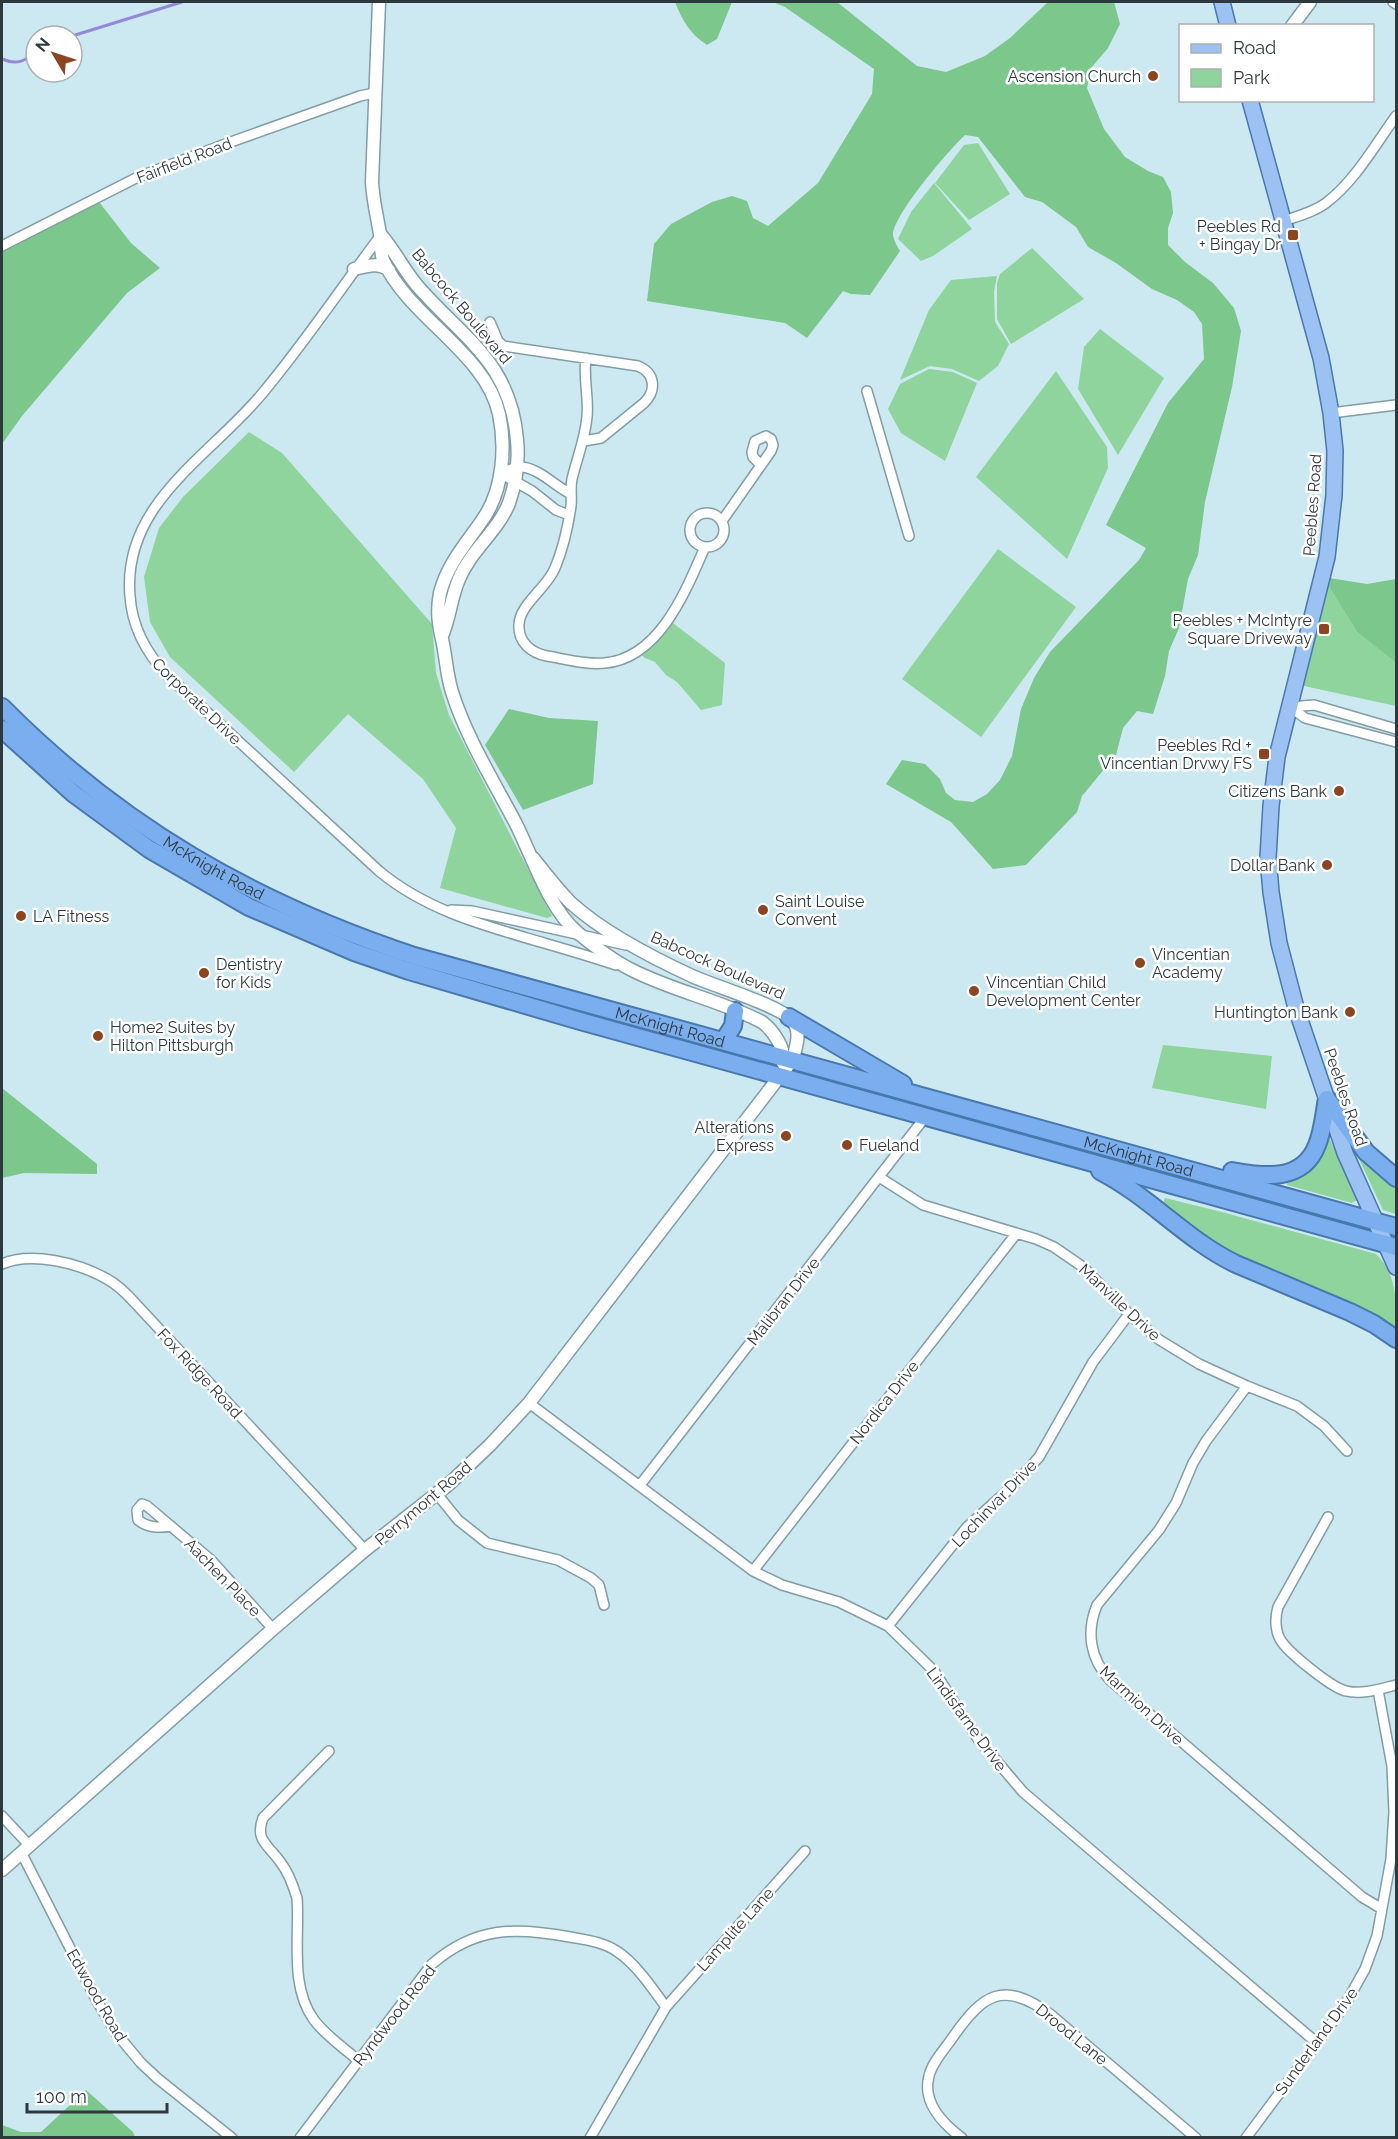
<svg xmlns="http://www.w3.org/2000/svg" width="1398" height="2139" font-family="Raleway,sans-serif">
<rect width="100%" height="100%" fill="#cce8f1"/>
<!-- green -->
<path fill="#8ed49c" d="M978,143L1010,194L969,220L935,183L964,145Z
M934,183L972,229L933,256L921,261L898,239L911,212Z
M1032,248L1084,299L1011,344L997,319V283L1000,274Z
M997,276L994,292L995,322L1009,344L998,366L979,381L952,369L930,366L900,380L929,310L951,280Z
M1100,329L1164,378L1118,455L1078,389L1084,347Z
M929,369L953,372L977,383L945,461L901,433L888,409L900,384Z
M1056,371L1107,447L1108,468L1067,559L976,477Z
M249,432L282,453L432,624L436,673L449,715L552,916L547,918L440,888L456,828L423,779L348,714L294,772L170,657L150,622L144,577L159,528L183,497Z
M998,549L1076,607L981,737L902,679Z
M1323,577L1357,632L1396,663V706L1295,684Z
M669,620L725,663L722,705L701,710L677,682L666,675L655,662L645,658L637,651Z
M1163,1045L1272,1056L1266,1109L1152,1088Z
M1328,1135L1357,1200L1352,1203L1287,1185L1286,1181Z
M1352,1144L1396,1185V1214L1383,1210Z
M1165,1198L1222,1212L1376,1254C1398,1275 1396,1302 1396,1331L1225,1251L1162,1206Z"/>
<!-- forest -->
<path fill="#7cc78c" d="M675,2H732L717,39L707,45C690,34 682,20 675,2Z
M773,2H837L917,66L946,72L985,56L1010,38L1048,2H1114L1120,24L1108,48L1091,68L1087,88L1104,129L1125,157L1148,171L1163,177L1171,192L1173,213L1168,228V245L1185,262L1213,283L1234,308L1241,331L1232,387L1205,502L1198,555L1188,579L1179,628L1169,651L1165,676L1153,714L1137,711L1123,728L1116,755L1082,796L1077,812L1026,865L993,869L951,822L886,784L902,760L925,764L940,779L946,793L955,800L973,802L987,794L1000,780L1012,756L1021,709L1034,678L1050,652L1139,560L1146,548L1106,525L1168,403L1204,359L1202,324L1194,312L1177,300L1152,289L1116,263L1088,247L1076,227L1042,202L1025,197L978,137L965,135C948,151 895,213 893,234C893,239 897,246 900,251L870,295L851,294L843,291L807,338L785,323L647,301L654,244L671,224L712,202L732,196L747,201L753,218L768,226L818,183L872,94L874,69L785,7Z
M96,198L131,243L160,268L127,293L22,416L2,444V246Z
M1323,577L1367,584L1396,579V663L1357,632Z
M509,709L549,718L598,721L593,784L523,810L485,745Z
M2,1088L97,1164V1174L24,1173L2,1178Z
M86,2090L133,2132L135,2137H2V2125L21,2132H41Z"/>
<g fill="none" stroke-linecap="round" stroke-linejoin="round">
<!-- stream -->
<path stroke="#9489d7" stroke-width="3" d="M72,36L182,2
M2,59C16,65 25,62 36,51"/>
<defs>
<path id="minor" d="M1393,2L1396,4
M1283,221C1298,216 1314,212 1326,203C1355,181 1375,145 1396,116
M381,235C341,288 304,344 261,395C209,457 122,504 130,596C132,628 146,653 168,676L379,871C427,911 486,926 544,943C568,950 592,957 616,965
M2,246L138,177L228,143L360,96L374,93
M490,322L498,341L503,346L638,366C655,373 657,390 644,403L601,438L584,441
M586,358C583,378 589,397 587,417C585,439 577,458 572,479C570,488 572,497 571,506C568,527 563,549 555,568C547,588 519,605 519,625C518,642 531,653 547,656C566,659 586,665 605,663C660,658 686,590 705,547
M867,391L909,536
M1331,413L1396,405
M500,473L532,491L556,510L569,515
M500,473C506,471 513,468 519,467C537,466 556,487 571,494
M690 530a17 17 0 1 1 34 0a17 17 0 1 1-34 0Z
M722,521L771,451L773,445L771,439L766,436L755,441L752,452L753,457L761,465
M1290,707L1305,718L1396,742
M1290,707L1314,705L1396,729
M451,910L472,911L626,945
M879,1177L923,1205L1036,1239L1054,1247L1083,1267L1129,1314L1158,1339L1199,1364L1247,1386L1297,1406L1324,1426L1347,1451
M2,1264C31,1251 79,1263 107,1279C118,1285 127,1294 135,1303L365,1550
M1247,1386L1206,1441L1193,1463L1176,1503L1159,1530L1097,1605C1086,1632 1090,1659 1110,1680L1362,1897L1382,1909
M529,1403L753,1571L782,1585L839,1602L888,1626L934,1671L978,1739L1023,1792L1317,2043
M640,1485L926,1116
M437,1494L458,1520L487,1543L558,1560L591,1578L599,1585L604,1605
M1328,1517L1278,1607C1275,1617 1275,1630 1280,1639C1287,1652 1332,1688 1346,1691C1362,1695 1380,1689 1396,1685
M171,1526C159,1528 148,1528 138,1520L137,1510L142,1504L147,1506L211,1560L273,1629
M753,1571L1016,1234
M888,1626L967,1527L1015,1484L1039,1457L1093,1362L1129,1314
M329,1751L263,1818C254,1841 270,1846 281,1863C289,1873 293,1885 297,1898C300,1936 289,1986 314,2020C326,2036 344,2048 359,2061
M2,1816L29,1845
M21,1852L97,2001L116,2033L141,2063L157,2078L232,2138
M300,2138L432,1964C476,1926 516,1927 570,1937C586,1940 604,1942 618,1952C637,1965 652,1988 666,2007
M590,2138L666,2007L805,1851
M962,2138C943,2124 922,2102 929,2076C932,2062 945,2049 953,2037C983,1994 1003,1980 1050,2014L1196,2138
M1246,2138L1345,2005L1365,1969L1377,1936L1391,1859L1394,1812L1392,1766L1378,1690"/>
<path id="tertiary" d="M379,2L372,182C373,201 377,216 380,234C382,243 380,251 383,260C409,318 486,353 499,414C506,447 503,488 485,516C468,542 448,562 440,593C437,609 438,620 441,635C446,654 446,673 452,692C466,737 494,782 516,824C533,858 549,909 578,933C594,946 612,960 630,969C672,991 720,1000 762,1022C773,1030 786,1049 783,1063
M1292,26L1310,2
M381,235C396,252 405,273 421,290C467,341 511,365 517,440C519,460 516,483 509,503C498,531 471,550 459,579C451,597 450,617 442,636
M354,269C367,266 378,262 389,270
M2,1870L273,1629L365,1550L449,1484L490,1445L529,1403L793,1059C796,1046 802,1032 792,1020C778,1005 714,986 692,976C653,958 603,932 571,903C557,889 545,873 533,858"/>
<path id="primary" d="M1222,2L1228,26
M1250,100L1321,358L1331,413L1335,451L1334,495L1327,557L1277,757L1271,806L1268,858L1271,892L1279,943L1296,1008L1345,1153L1396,1267"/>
<g id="trunk">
<path id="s1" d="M2,707C121,827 254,903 414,956L1396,1227"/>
<path d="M2,729L74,794L149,849L249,907L354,952L409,971L580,1021L1396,1247"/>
<path d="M789,1017L903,1084"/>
<path d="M724,1040L733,1026L735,1011"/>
<path d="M1327,1099L1366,1152L1396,1178"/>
<path d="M1100,1171C1149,1196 1186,1240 1236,1264L1350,1312L1374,1324L1396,1339"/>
<path d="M1232,1171C1264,1177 1303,1182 1317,1145C1323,1131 1324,1114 1327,1099"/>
</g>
</defs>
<!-- minor casing -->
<use href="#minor" stroke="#839da5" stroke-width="12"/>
<!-- tertiary casing -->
<use href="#tertiary" stroke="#839da5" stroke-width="15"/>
<!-- primary casing -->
<use href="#primary" stroke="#4978ad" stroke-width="18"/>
<!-- trunk casing -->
<use href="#trunk" stroke="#4978ad" stroke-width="20"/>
<!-- minor -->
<use href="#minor" stroke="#fff" stroke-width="9"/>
<!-- tertiary -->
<use href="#tertiary" stroke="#fff" stroke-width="12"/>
<!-- primary -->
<use href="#primary" stroke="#9bc2f2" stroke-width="15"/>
<!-- trunk -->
<use href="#trunk" stroke="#7aaeee" stroke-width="16"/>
</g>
<!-- markers -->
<g fill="#8c4521" stroke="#fff" stroke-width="2">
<circle cx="1153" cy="76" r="6"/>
<rect x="1287" y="229" width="12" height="12" rx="3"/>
<rect x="1318" y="623" width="12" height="12" rx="3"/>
<rect x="1258" y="748" width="12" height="12" rx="3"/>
<circle cx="1339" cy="791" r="6"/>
<circle cx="1327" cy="865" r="6"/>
<circle cx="763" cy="910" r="6"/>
<circle cx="21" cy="916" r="6"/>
<circle cx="1140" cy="963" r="6"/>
<circle cx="204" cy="973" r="6"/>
<circle cx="974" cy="991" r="6"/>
<circle cx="1350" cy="1012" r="6"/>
<circle cx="98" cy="1036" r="6"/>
<circle cx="786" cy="1136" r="6"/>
<circle cx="847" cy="1145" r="6"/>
</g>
<g text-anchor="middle" stroke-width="5" stroke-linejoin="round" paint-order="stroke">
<!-- poi labels -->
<g font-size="16" fill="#2e393d" stroke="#fff" text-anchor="end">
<text x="1141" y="82">Ascension Church</text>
<text x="1281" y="232">Peebles Rd<tspan x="1281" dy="18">+ Bingay Dr</tspan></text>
<text x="1312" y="626">Peebles + McIntyre<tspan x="1312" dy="18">Square Driveway</tspan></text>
<text x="1252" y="751">Peebles Rd +<tspan x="1252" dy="18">Vincentian Drvwy FS</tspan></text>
<text x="1327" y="797">Citizens Bank</text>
<text x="1315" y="871">Dollar Bank</text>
<text x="775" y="907" text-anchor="start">Saint Louise<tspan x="775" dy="18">Convent</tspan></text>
<text x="33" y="922" text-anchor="start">LA Fitness</text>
<text x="1152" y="960" text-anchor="start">Vincentian<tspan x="1152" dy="18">Academy</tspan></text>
<text x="216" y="970" text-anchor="start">Dentistry<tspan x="216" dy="18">for Kids</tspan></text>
<text x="986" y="988" text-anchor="start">Vincentian Child<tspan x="986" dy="18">Development Center</tspan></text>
<text x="1338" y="1018">Huntington Bank</text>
<text x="110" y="1033" text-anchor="start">Home2 Suites by<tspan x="110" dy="18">Hilton Pittsburgh</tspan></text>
<text x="774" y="1133">Alterations<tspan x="774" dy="18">Express</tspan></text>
<text x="859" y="1151" text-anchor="start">Fueland</text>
</g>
<!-- street labels -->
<g font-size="16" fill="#2e393d" stroke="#fff">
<text transform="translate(184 160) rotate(-21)" y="6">Fairfield Road</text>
<text transform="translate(462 306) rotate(50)" y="6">Babcock Boulevard</text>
<text transform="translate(1312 505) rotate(-86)" y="6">Peebles Road</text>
<text transform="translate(197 701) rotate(44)" y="6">Corporate Drive</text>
<text dy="6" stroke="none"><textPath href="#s1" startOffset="267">McKnight Road</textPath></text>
<text transform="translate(718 965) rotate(24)" y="6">Babcock Boulevard</text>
<text dy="6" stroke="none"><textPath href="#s1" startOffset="752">McKnight Road</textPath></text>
<text transform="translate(1346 1097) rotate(71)" y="6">Peebles Road</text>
<text dy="6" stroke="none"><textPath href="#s1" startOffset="1238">McKnight Road</textPath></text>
<text transform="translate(783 1301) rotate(-52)" y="6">Malibran Drive</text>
<text transform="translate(1120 1302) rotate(43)" y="6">Manville Drive</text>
<text transform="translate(200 1373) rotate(47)" y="6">Fox Ridge Road</text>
<text transform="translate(884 1402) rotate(-52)" y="6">Nordica Drive</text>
<text transform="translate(423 1503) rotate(-40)" y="6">Perrymont Road</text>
<text transform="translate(994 1503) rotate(-46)" y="6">Lochinvar Drive</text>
<text transform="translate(223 1577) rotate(46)" y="6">Aachen Place</text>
<text transform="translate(1142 1705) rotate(43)" y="6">Marmion Drive</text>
<text transform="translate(967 1719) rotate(54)" y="6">Lindisfarne Drive</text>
<text transform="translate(735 1929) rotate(-48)" y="6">Lamplite Lane</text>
<text transform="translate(97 1995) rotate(60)" y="6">Edwood Road</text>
<text transform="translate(394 2015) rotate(-52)" y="6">Ryndwood Road</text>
<text transform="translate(1072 2034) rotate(39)" y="6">Drood Lane</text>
<text transform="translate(1316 2041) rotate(-54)" y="6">Sunderland Drive</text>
</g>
</g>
<!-- border -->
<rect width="1398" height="2139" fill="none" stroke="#2e393d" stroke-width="6"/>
<!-- legend -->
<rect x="1179" y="24" width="195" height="78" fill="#ffffff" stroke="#abb0b1" stroke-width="1.5"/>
<rect x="1191" y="44" width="30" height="9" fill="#9bc2f2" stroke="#abb0b1" stroke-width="1.5"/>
<text x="1233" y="54" font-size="18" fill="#2e393d">Road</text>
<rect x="1191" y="69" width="30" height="18" fill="#8ed49c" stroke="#abb0b1" stroke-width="1.5"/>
<text x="1233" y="84" font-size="18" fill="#2e393d">Park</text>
<!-- north arrow -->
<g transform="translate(54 54) rotate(309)"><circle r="28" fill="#ffffff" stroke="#abb0b1" stroke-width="1.5"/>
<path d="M0-4.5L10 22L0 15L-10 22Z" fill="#8c4521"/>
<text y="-9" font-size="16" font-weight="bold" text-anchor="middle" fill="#2e393d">N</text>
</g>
<!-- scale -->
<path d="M27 2103v9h140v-9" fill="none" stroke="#2e393d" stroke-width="3"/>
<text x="36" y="2103" font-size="18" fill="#2e393d" stroke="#ffffff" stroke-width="4.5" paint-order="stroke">100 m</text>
</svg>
